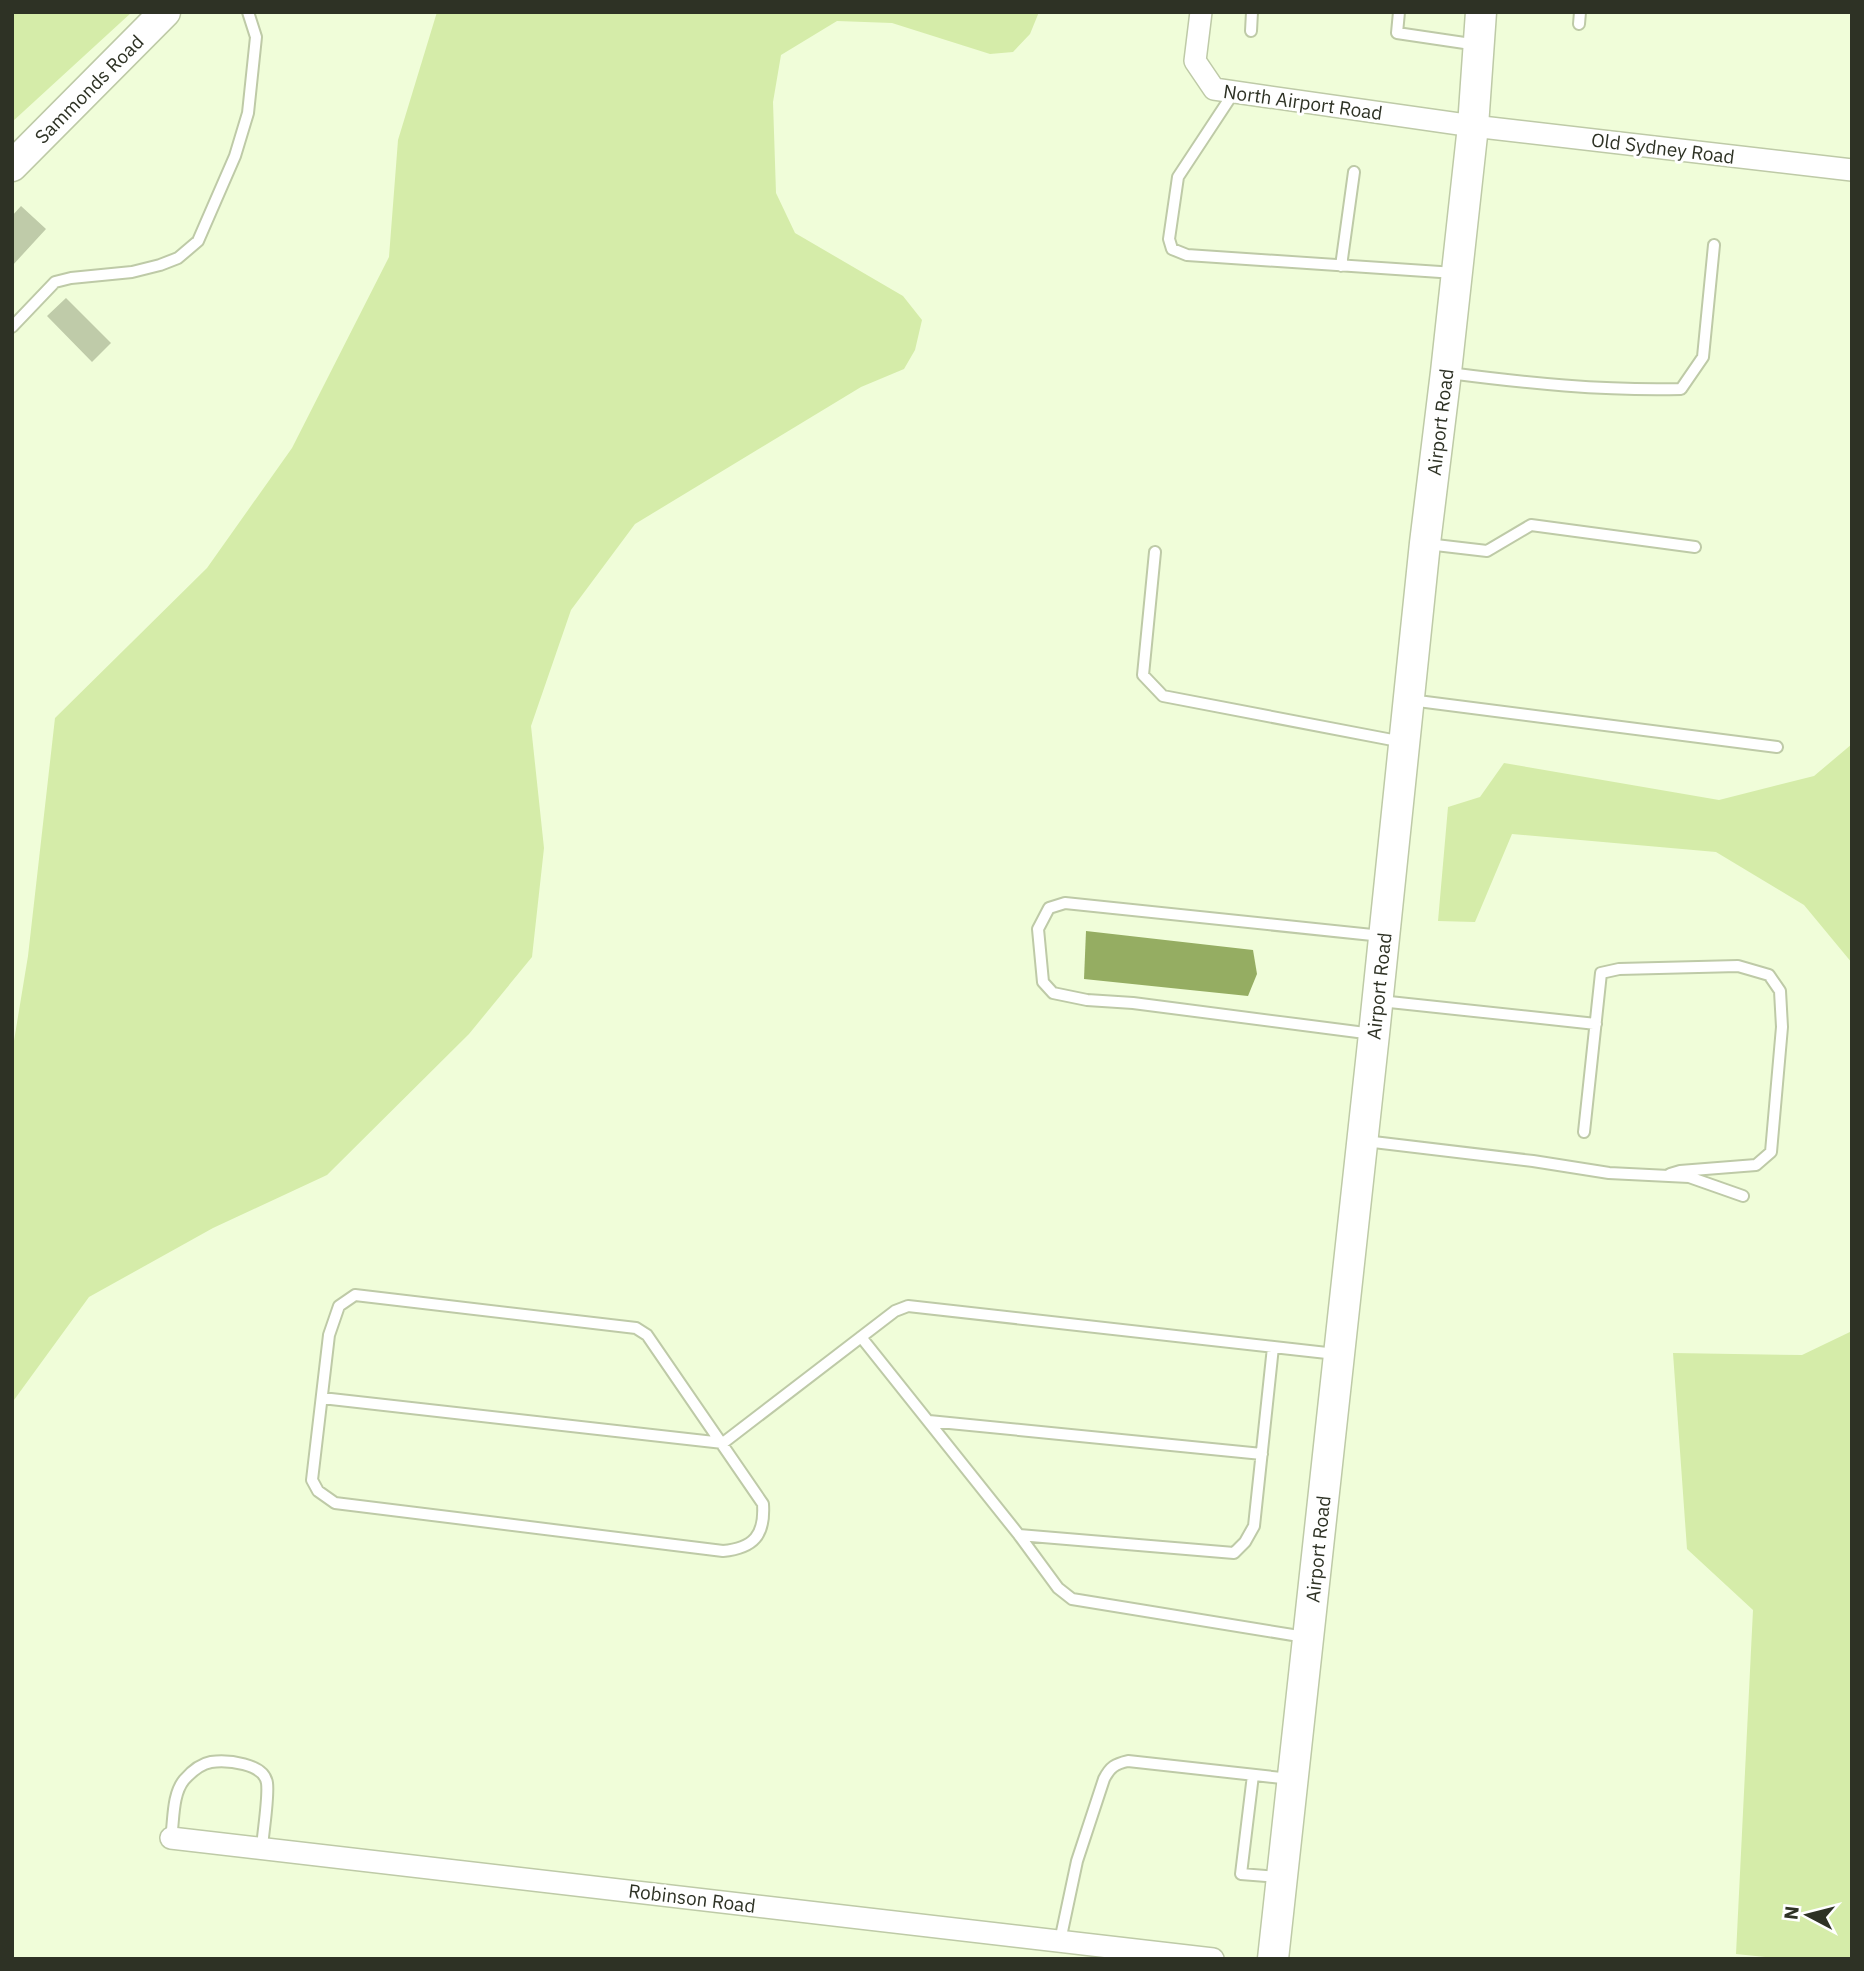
<svg xmlns="http://www.w3.org/2000/svg" width="1864" height="1971" font-family="'IBM Plex Sans',sans-serif">
<rect width="100%" height="100%" fill="#f0fdd9"/>
<!-- green -->
<path fill="#d5eca9" d="M12,12H132L12,122Z
M437,12H1039L1030,34L1013,52L990,54L892,23L837,21L781,55L773,102L776,193L795,233L903,296L922,320L915,350L904,369L861,387L635,524L571,610L531,726L544,848L532,957L469,1034L327,1175L213,1228L89,1297L14,1400L12,1406V1053L28,956L55,718L207,568L292,448L389,257L398,140Z
M1852,744V963L1804,905L1716,852L1512,834L1475,922L1438,921L1448,807L1480,797L1504,763L1719,800L1814,776Z
M1852,1331V1959H1785L1736,1954L1753,1610L1687,1549L1673,1353L1802,1355Z"/>
<!-- water -->
<path fill="#95ad62" d="M1086,931L1253,950L1257,974L1248,996L1084,979Z"/>
<!-- building -->
<path fill="#bfcba9" d="M21,206L46,229L12,266V216Z
M66,298L111,343L92,362L47,316Z"/>
<g fill="none" stroke-linecap="round" stroke-linejoin="round">
<defs>
<path id="lane" d="M1399,12L1397,33L1478,45
M1579,24L1580,12
M1251,31L1252,12
M1234,92L1178,177L1169,239L1172,249L1187,255L1455,273
M1341,266L1354,172
M12,327L55,282L71,278L132,272L160,265L178,258L198,241L235,156L248,113L256,37L248,12
M1449,373C1526,383 1603,391 1681,389L1703,357L1714,245
M1427,544L1487,551L1531,525L1695,547
M1155,552L1143,675L1163,696L1403,742
M1410,700L1777,747
M1380,1001L1596,1024
M1373,1034L1133,1003L1087,1000L1053,993L1043,982L1038,929L1049,908L1065,903L1382,936
M1584,1132L1601,973L1619,969L1738,966L1769,975L1780,991L1782,1027L1771,1152L1756,1165L1680,1171L1670,1174
M1365,1141L1533,1161L1609,1173L1689,1177L1743,1196
M355,1295L636,1328L647,1335L763,1504C765,1535 754,1548 723,1551L335,1503L318,1491L312,1480L329,1335L339,1306Z
M861,1337L1019,1535L1234,1553L1245,1542L1254,1526L1273,1347
M322,1398L723,1443L895,1311L908,1306L1336,1354
M929,1421L1262,1454
M1019,1535L1058,1588L1072,1599L1305,1637
M1253,1775L1241,1874L1279,1877
M171,1838C174,1820 172,1795 184,1780C191,1772 200,1764 211,1762C227,1760 264,1763 267,1783C269,1797 263,1832 262,1848
M1060,1941L1077,1861L1104,1779C1110,1767 1115,1764 1128,1761L1291,1779"/>
<path id="street" d="M1201,12L1195,61L1214,89L1473,126L1852,170
M171,1838L1213,1959"/>
<path id="secondary" d="M12,166L165,12
M1273,1959L1374,1034L1425,543L1446,372L1473,126L1481,12"/>
</defs>
<!-- lane casing -->
<use href="#lane" stroke="#becaa7" stroke-width="14"/>
<!-- street casing -->
<use href="#street" stroke="#becaa7" stroke-width="24"/>
<!-- secondary casing -->
<use href="#secondary" stroke="#becaa7" stroke-width="33"/>
<!-- lane -->
<use href="#lane" stroke="#fff" stroke-width="10"/>
<!-- street -->
<use href="#street" stroke="#fff" stroke-width="21"/>
<!-- secondary -->
<use href="#secondary" stroke="#fff" stroke-width="30"/>
</g>
<g text-anchor="middle" stroke-width="6" stroke-linejoin="round" paint-order="stroke">
<!-- street labels -->
<g font-size="19" fill="#2e3225" stroke="#fff">
<text transform="translate(89 89) rotate(-45)" y="7">Sammonds Road</text>
<text transform="translate(1303 102) rotate(8)" y="7">North Airport Road</text>
<text transform="translate(1663 148) rotate(7)" y="7">Old Sydney Road</text>
<text transform="translate(1440 422) rotate(-83)" y="7">Airport Road</text>
<text transform="translate(1379 986) rotate(-84)" y="7">Airport Road</text>
<text transform="translate(1318 1549) rotate(-84)" y="7">Airport Road</text>
<text transform="translate(692 1898) rotate(7)" y="7">Robinson Road</text>
</g>
</g>
<!-- border -->
<rect width="1864" height="1971" fill="none" stroke="#2e3225" stroke-width="28"/>
<!-- north arrow -->
<g transform="translate(1808 1915) rotate(277)" stroke="#ffffff" stroke-width="5" paint-order="stroke">
<path d="M0-5L12 26L0 18L-12 26Z" fill="#2e3225"/>
<text y="-10" font-size="19" font-weight="bold" text-anchor="middle" fill="#2e3225">N</text>
</g>
</svg>
